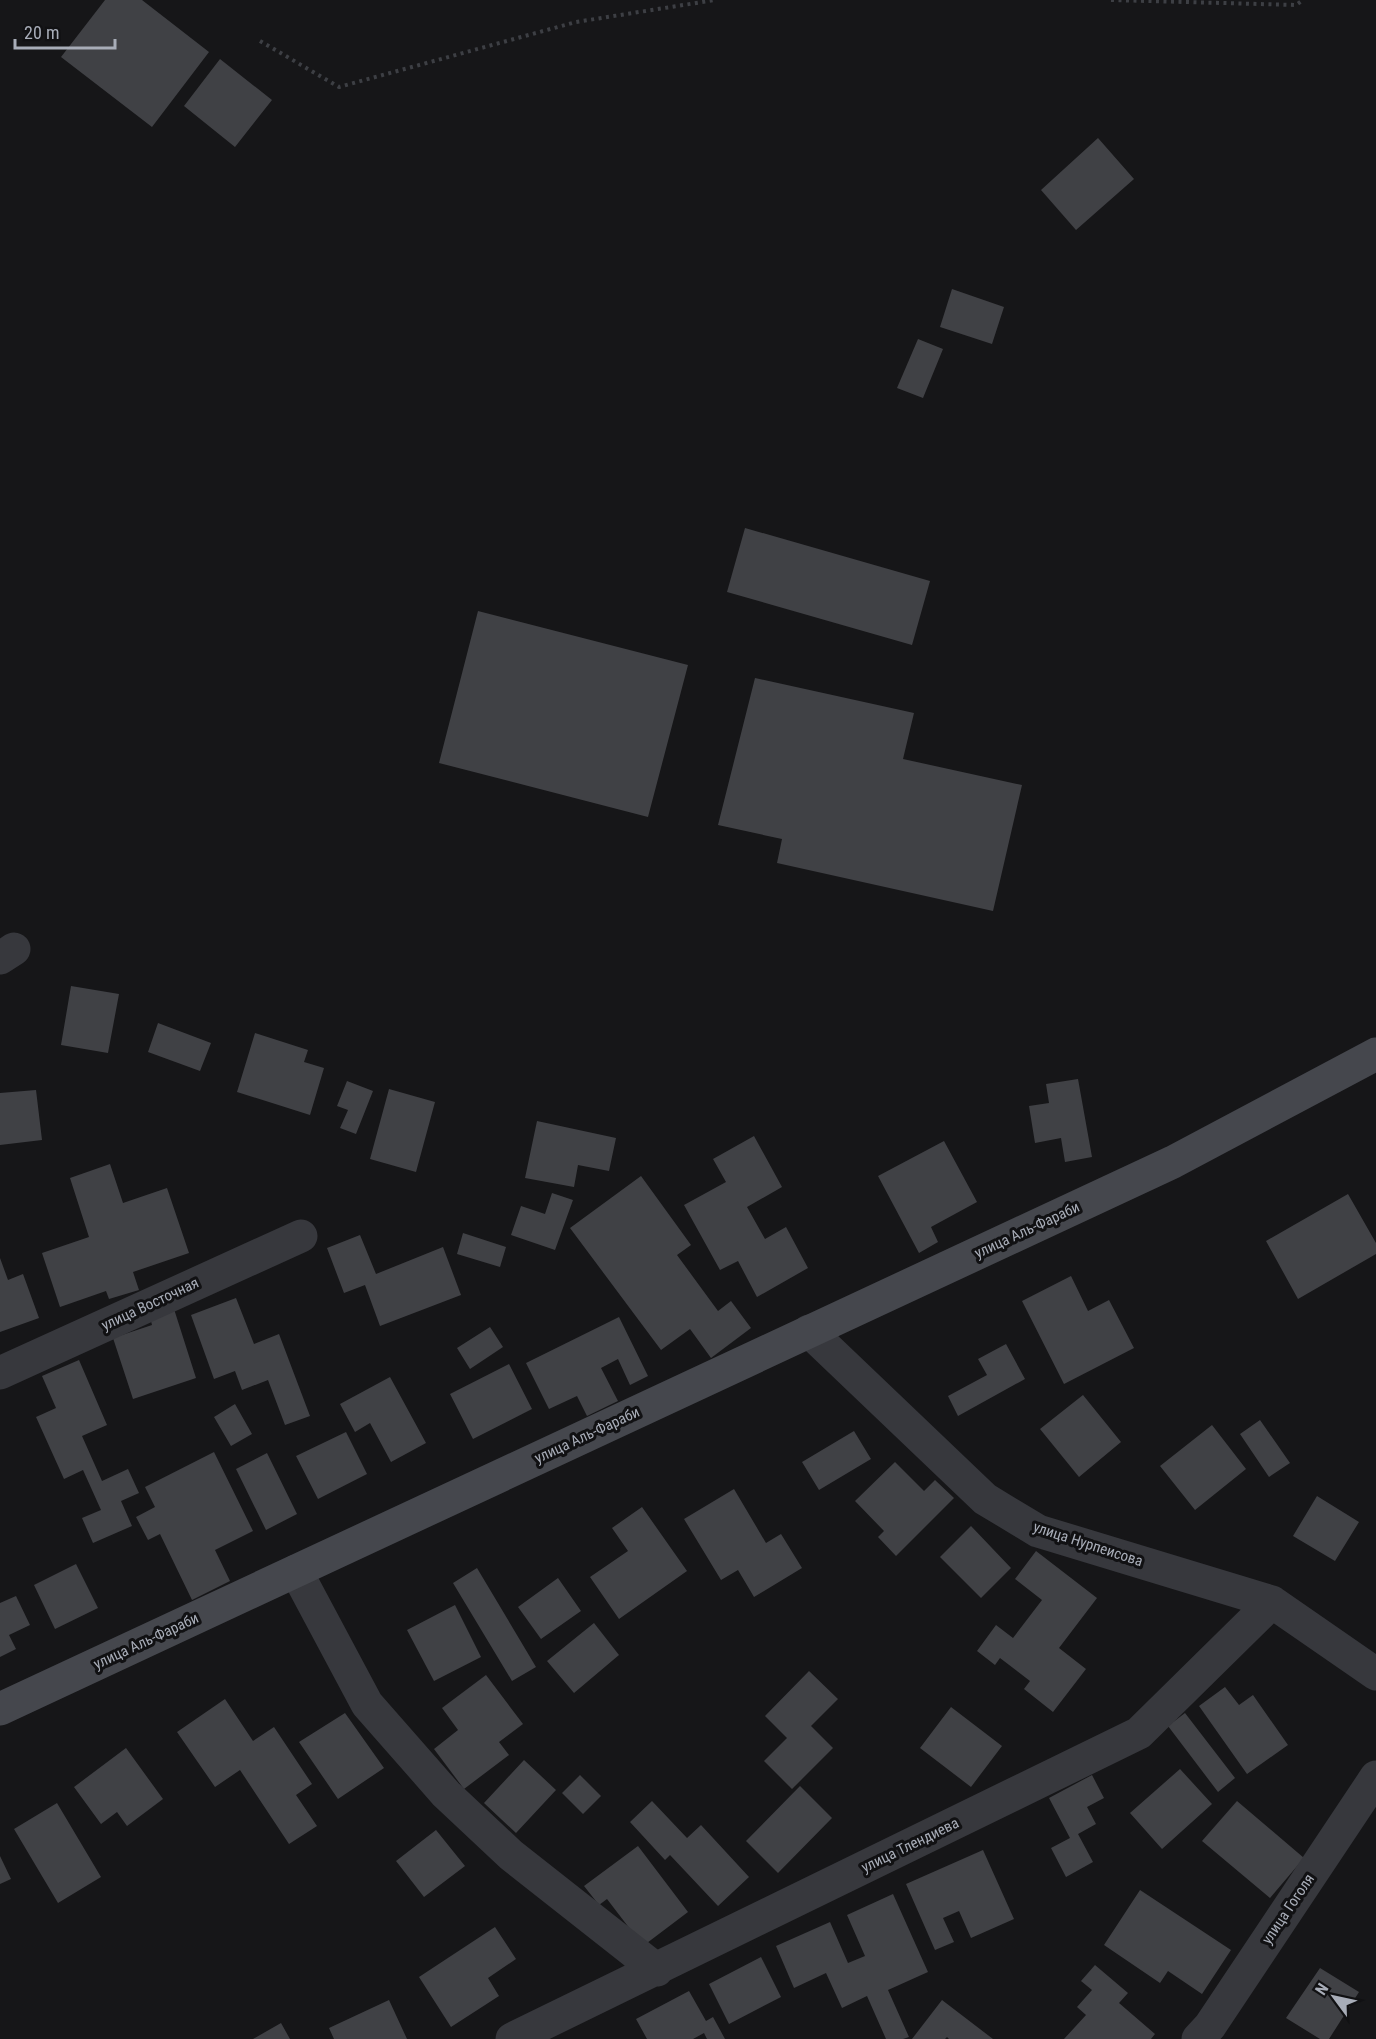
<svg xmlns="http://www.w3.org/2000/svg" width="1376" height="2039" font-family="'Roboto Condensed',sans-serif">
<rect width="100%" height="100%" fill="#161618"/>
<!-- building -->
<path fill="#404145" d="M105,0H142L209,52L152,127L61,57Z
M220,59L272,100L235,147L184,106Z
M1098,138L1134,179L1076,230L1041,190Z
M952,289L1004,307L992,344L940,327Z
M918,339L943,349L923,398L897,388Z
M745,528L930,581L912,645L727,592Z
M478,611L688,665L648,817L439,763Z
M755,678L914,713L903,759L1022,785L993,911L777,863L782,839L718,825Z
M71,986L119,994L108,1053L61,1045Z
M158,1023L211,1043L200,1071L148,1052Z
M255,1033L308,1050L304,1062L324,1068L310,1115L237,1092Z
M1078,1079L1092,1157L1065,1162L1061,1138L1035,1143L1029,1106L1049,1103L1046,1084Z
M347,1081L373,1091L356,1134L340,1128L348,1110L337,1106Z
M389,1089L435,1102L416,1172L370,1159Z
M36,1090L42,1140L0,1145V1093Z
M537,1121L616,1138L609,1171L578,1165L574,1187L525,1178Z
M754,1136L782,1187L747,1207L765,1239L786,1227L808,1268L757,1297L738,1261L720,1270L684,1205L726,1182L713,1159Z
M944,1141L977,1202L931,1227L938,1242L919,1253L878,1176Z
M110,1164L123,1203L167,1188L189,1253L133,1272L139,1290L109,1299L106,1291L60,1307L42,1253L89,1237L70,1178Z
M641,1176L691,1245L677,1255L718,1311L731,1301L751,1328L711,1358L690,1329L661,1350L570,1228Z
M552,1193L573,1200L555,1250L511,1235L521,1206L545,1214Z
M1348,1194L1376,1243V1254L1298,1299L1266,1241Z
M463,1233L506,1247L500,1267L457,1254Z
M360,1235L376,1274L443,1247L461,1295L380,1326L365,1285L344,1293L327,1248Z
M0,1258L8,1280L23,1274L39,1318L0,1332Z
M1071,1276L1088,1311L1109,1300L1134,1348L1064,1384L1022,1301Z
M236,1298L254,1344L279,1334L310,1416L285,1425L268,1380L242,1390L235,1371L214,1379L191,1315Z
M174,1309L196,1378L133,1399L113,1338L152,1325L150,1317Z
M619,1317L648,1376L630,1385L618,1359L601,1368L618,1401L587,1416L577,1396L549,1409L526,1363Z
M490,1327L503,1347L470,1369L457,1348Z
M1006,1344L1025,1379L958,1416L948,1396L987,1375L978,1359Z
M79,1360L107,1425L82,1436L102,1481L128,1469L139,1493L121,1501L132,1526L93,1543L82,1518L101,1510L83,1470L64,1479L36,1417L56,1408L42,1376Z
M509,1364L532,1409L473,1439L450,1394Z
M390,1377L426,1443L391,1462L370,1423L355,1432L340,1404Z
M1083,1395L1121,1442L1079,1477L1040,1429Z
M235,1404L252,1434L231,1446L214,1417Z
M1260,1420L1290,1463L1269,1477L1240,1434Z
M1212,1425L1246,1469L1195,1510L1160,1466Z
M854,1431L871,1459L819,1490L802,1462Z
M346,1432L367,1474L318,1499L296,1456Z
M214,1452L253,1531L215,1550L230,1581L192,1600L160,1534L148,1540L136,1517L155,1507L145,1487Z
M267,1453L297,1514L266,1530L236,1469Z
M895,1462L924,1491L935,1480L954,1498L896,1556L878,1537L884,1531L855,1501Z
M734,1489L766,1543L781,1534L802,1568L754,1597L738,1570L721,1580L684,1519Z
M1317,1496L1359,1522L1335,1561L1293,1536Z
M642,1507L687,1571L619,1619L590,1577L628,1551L612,1528Z
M971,1526L1011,1568L981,1598L940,1557Z
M1036,1551L1097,1598L1059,1648L1086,1669L1053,1712L1024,1689L1030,1681L1000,1658L995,1665L977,1651L996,1625L1013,1638L1042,1600L1015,1579Z
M76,1564L98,1608L55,1629L34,1585Z
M477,1568L536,1667L512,1681L453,1583Z
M558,1578L581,1611L541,1639L518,1607Z
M16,1596L30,1625L9,1635L16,1649L0,1657V1603Z
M455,1605L481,1657L434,1681L407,1630Z
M594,1623L619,1655L574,1693L547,1661Z
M809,1671L838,1699L811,1726L833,1748L792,1789L764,1761L787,1738L765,1716Z
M486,1675L523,1724L499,1742L509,1755L464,1789L434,1749L458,1730L442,1708Z
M1225,1687L1239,1705L1253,1695L1288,1745L1247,1774L1199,1706Z
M225,1699L253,1741L274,1727L312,1784L296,1795L317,1826L289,1844L240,1770L215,1787L177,1732Z
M951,1707L1002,1746L971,1787L920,1748Z
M345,1713L384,1768L338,1799L299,1742Z
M1185,1713L1235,1778L1218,1792L1168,1726Z
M126,1748L163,1799L127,1826L117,1812L101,1824L74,1787Z
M524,1760L556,1790L516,1833L484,1803Z
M1180,1769L1212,1804L1162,1849L1130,1813Z
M580,1775L601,1796L583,1814L562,1793Z
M1092,1775L1104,1798L1087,1807L1096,1824L1078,1834L1093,1862L1066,1877L1051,1848L1070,1838L1049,1798Z
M800,1786L832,1818L778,1873L746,1841Z
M652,1801L687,1838L701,1825L749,1877L718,1906L670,1855L665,1860L630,1822Z
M1237,1801L1304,1858L1270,1898L1202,1841Z
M57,1803L101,1877L58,1903L14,1829Z
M436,1830L465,1866L424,1897L396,1861Z
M638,1846L688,1912L643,1946L607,1899L599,1905L584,1886Z
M983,1850L1014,1919L971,1938L959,1911L943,1918L954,1942L935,1950L906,1884Z
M0,1856L11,1879L0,1884Z
M1140,1890L1231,1950L1202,1994L1168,1971L1160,1983L1104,1945Z
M893,1894L928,1972L888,1990L909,2037L903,2039H886L867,1996L842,2008L826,1973L794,1988L776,1946L830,1922L848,1963L865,1956L847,1915Z
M495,1927L516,1959L488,1978L499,1996L451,2027L419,1977Z
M761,1957L781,1997L729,2024L709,1984Z
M1095,1965L1128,1993L1119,2003L1155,2034L1151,2039H1064L1086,2015L1077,2007L1092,1990L1081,1981Z
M1320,1968L1359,1992L1329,2039H1320L1286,2018Z
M689,1991L706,2021L713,2017L725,2039H707L704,2033L693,2039H647L636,2019Z
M389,2000L407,2039H334L329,2028Z
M942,2000L993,2039H949L947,2037L945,2039H912Z
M281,2023L290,2039H253Z"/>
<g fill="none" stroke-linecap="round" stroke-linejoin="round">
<!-- path -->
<path stroke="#3d3f44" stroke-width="4" stroke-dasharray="3 4.5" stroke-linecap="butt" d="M1111,0L1296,5L1303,0
M260,41L339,87L576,22L715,0"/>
<!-- street -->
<path stroke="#37383d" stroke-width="33" d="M0,958L14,949
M809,1331L985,1499L1038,1531L1272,1602L1376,1674
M0,1373L301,1236
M296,1571L367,1704L446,1794L511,1855L657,1970
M512,2039L1139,1733L1272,1602
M1198,2039L1210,2026L1376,1777"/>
<!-- secondary -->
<path stroke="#45474d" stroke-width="33" d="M0,1709L1173,1162L1376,1054"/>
</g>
<g text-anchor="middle" stroke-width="6" stroke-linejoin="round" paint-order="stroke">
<!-- street labels -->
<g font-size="15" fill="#a8adb8" stroke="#111113">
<text transform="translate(1027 1230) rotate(-25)" y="5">улица Аль-Фараби</text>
<text transform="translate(150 1304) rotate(-25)" y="5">улица Восточная</text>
<text transform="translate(587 1435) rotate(-25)" y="5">улица Аль-Фараби</text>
<text transform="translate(1088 1544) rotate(18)" y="5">улица Нурпеисова</text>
<text transform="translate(146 1641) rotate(-25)" y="5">улица Аль-Фараби</text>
<text transform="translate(910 1845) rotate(-26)" y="5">улица Тлендиева</text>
<text transform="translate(1288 1909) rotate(-56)" y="5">улица Гоголя</text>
</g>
</g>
<!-- north arrow -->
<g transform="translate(1334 1997) rotate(303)" stroke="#111113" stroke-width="4.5" paint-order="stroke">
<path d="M0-4.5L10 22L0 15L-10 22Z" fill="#a8adb8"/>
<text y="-9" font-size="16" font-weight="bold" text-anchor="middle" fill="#a8adb8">N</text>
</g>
<!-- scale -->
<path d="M15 39v9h100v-9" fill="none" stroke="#a8adb8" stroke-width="3"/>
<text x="24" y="39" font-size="18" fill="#a8adb8" stroke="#111113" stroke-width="4.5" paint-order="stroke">20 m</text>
</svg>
